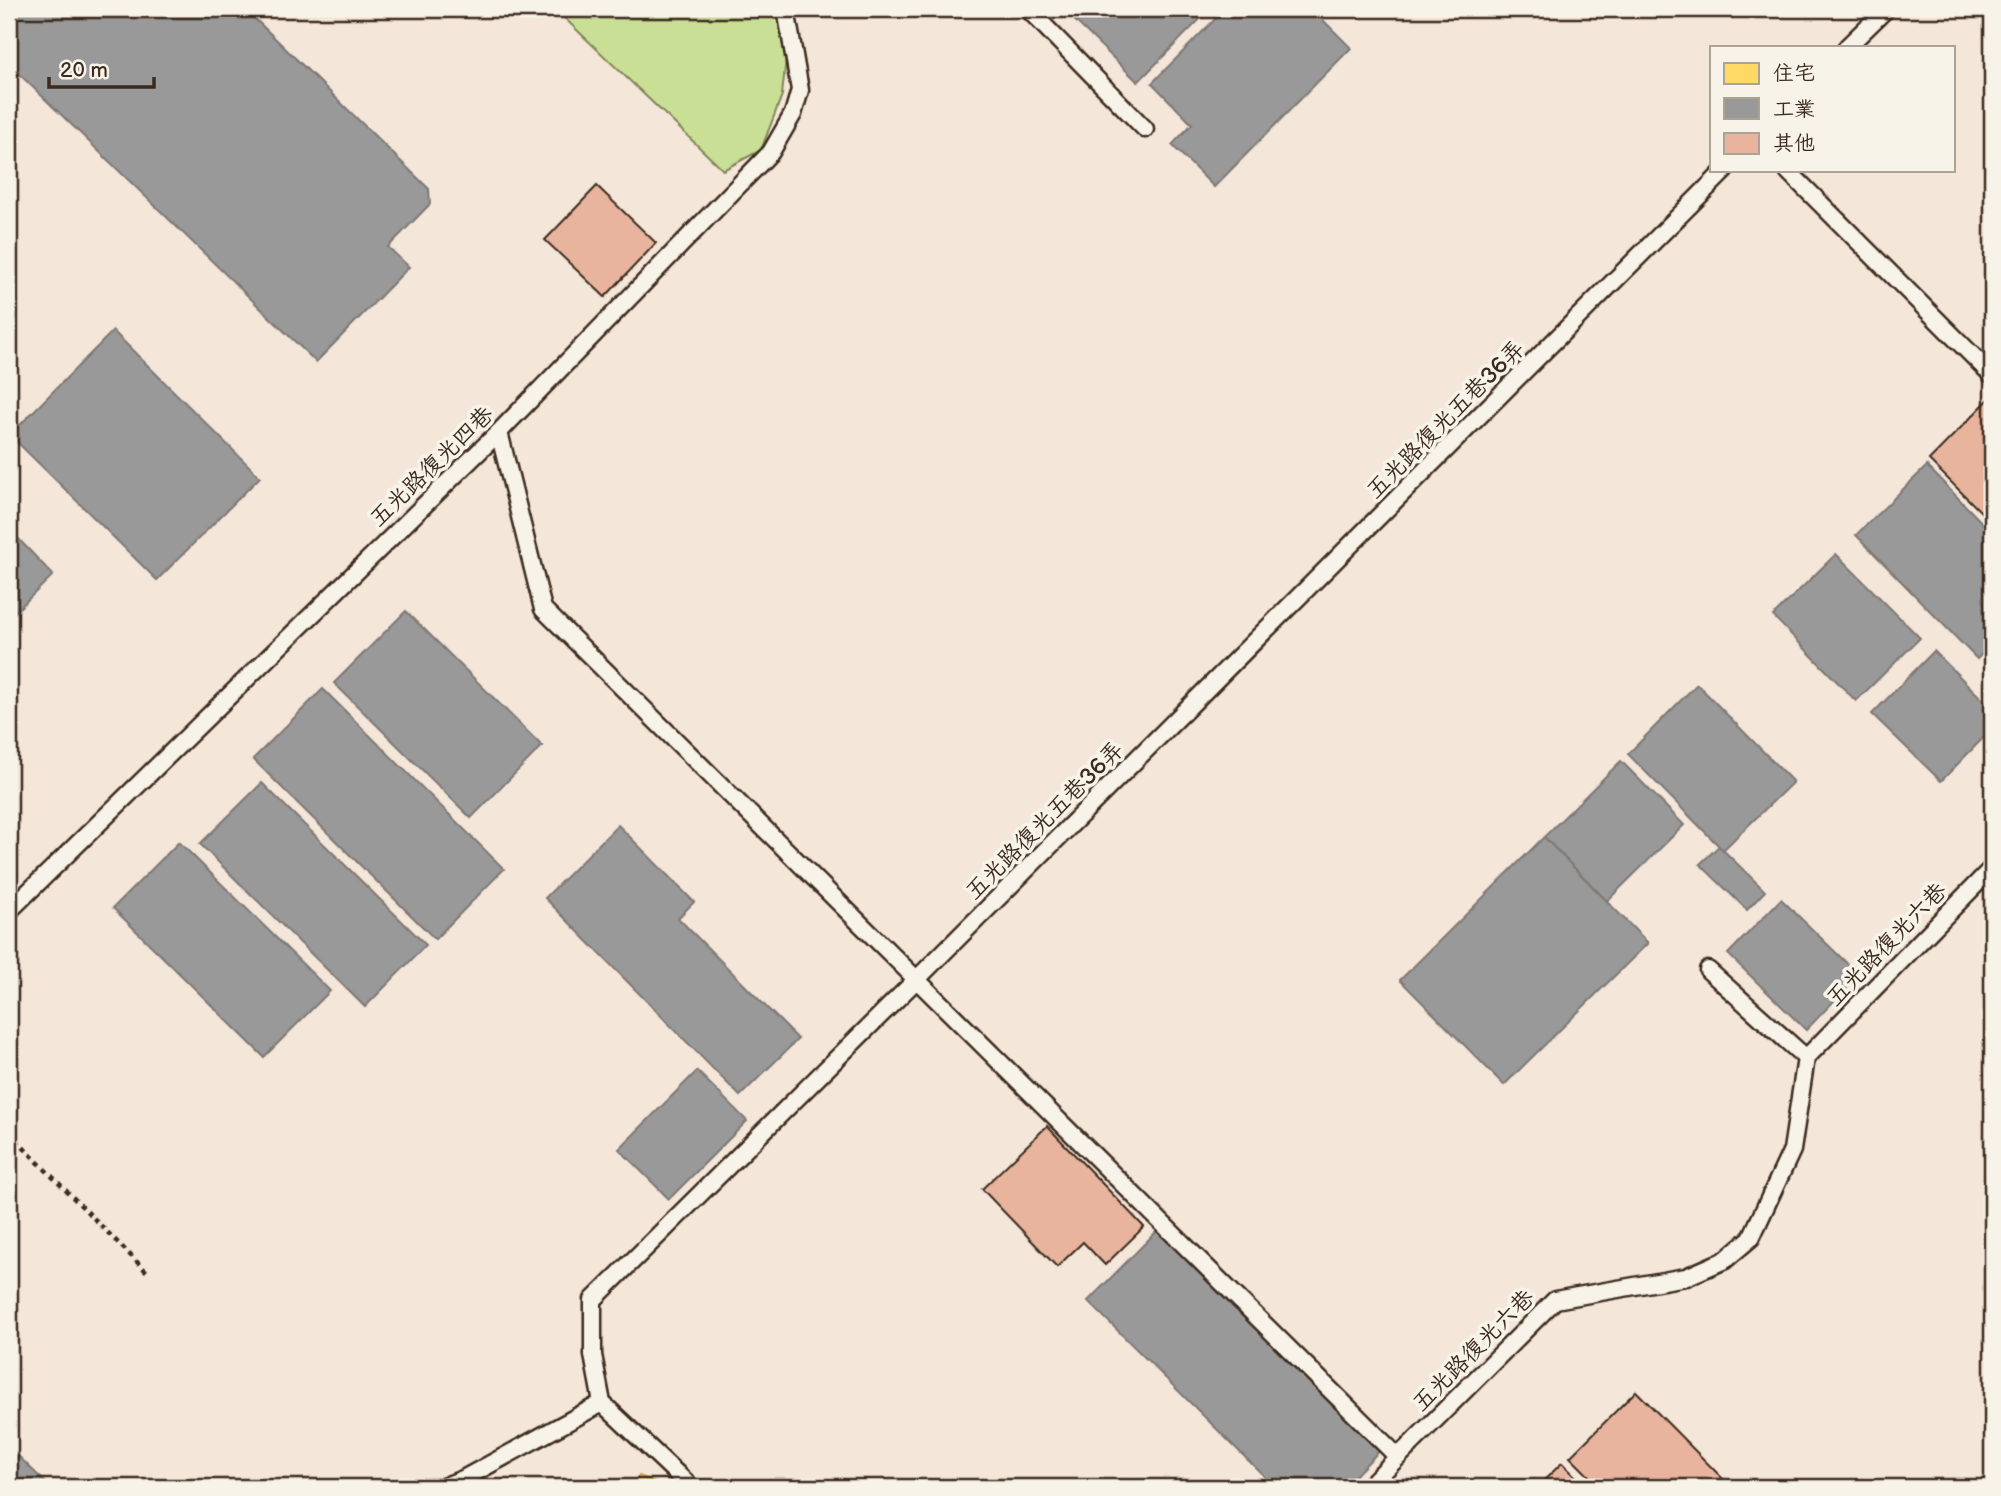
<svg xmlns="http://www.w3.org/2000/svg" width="2001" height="1496" font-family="'Balsamiq Sans','LXGW WenKai TC',sans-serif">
<rect width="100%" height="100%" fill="#f4e6d9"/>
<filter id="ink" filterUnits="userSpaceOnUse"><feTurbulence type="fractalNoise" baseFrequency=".0143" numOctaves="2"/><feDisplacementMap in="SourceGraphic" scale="14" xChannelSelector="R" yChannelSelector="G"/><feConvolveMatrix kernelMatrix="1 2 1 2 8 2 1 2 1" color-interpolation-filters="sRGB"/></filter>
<g filter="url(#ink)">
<!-- green -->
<path fill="#c8df95" stroke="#82845a" stroke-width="2" d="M555,9H776L787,49L782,95L761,150L723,170Z"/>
<!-- homes -->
<path fill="#ffd966" stroke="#c4a450" stroke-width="2" d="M639,1476L666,1487H634Z"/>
<!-- industry -->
<path fill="#999" stroke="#7d7874" stroke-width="2" d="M9,9H245L429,189L430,204L388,247L409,267L316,362L9,64Z
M1063,9H1210L1138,82Z
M1225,9H1312L1351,48L1214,187L1172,145L1192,124L1152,83Z
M113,331L260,477L157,580L10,435Z
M1927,466L1992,533V644L1977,659L1856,535Z
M9,529L53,575L9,618Z
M1836,554L1920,638L1856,701L1773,616Z
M406,611L542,746L471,818L334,683Z
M1934,651L1992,709V729L1941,781L1872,714Z
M1697,684L1793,782L1723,850L1628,754Z
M323,689L504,869L435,939L253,759Z
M1621,761L1684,825L1607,901L1544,837Z
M262,783L426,945L365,1007L200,844Z
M618,825L694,902L678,918L798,1039L740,1096L545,898Z
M1544,837L1648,943L1504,1085L1400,980Z
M179,842L330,991L264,1057L113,908Z
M1719,846L1765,891L1747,910L1700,864Z
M1781,899L1859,975L1806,1030L1728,954Z
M697,1071L747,1121L669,1199L619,1149Z
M1160,1228L1382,1448L1344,1487H1275L1088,1301Z
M9,1447L50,1487H9Z"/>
<!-- building -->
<path fill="#e9b49d" stroke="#3b2a1e" stroke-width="2" d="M597,186L656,243L605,297L545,240Z
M1992,396V523L1929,460Z
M1047,1126L1144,1227L1105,1265L1083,1242L1057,1267L982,1189Z
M1636,1391L1731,1487H1600L1570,1457Z
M1562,1463L1586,1487H1537Z"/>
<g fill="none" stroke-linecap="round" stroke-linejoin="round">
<defs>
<path id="service" d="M1028,9L1145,129
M1847,47L1886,9
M1787,170L1992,375
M499,432L543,609L1398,1457
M9,911L499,432L771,152L793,114L800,90L786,9
M1708,970L1806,1058
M602,1403L691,1487
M443,1487L463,1479L602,1403L593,1355V1300L916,980L1725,170
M1368,1487L1555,1300L1686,1277L1725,1260L1751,1238L1792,1150L1806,1058L1992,868"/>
</defs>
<!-- service casing -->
<use href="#service" stroke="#3b2a1e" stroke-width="21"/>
<!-- path -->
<path stroke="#3b2a1e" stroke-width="4.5" stroke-dasharray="5 5" stroke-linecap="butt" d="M9,1133L148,1273"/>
<!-- service -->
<use href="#service" stroke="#f7f3e8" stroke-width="16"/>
</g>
</g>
<g text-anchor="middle" stroke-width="7" stroke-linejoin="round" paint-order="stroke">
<!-- street labels -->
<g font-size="23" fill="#3b2a1e" stroke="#f7f3e8">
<text transform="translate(1445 419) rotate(-45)" y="8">五光路復光五巷36弄</text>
<text transform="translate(431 466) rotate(-44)" y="8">五光路復光四巷</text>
<text transform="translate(1044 820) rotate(-45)" y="8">五光路復光五巷36弄</text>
<text transform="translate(1886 944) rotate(-46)" y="8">五光路復光六巷</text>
<text transform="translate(1473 1350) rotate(-45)" y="8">五光路復光六巷</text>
</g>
</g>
<!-- margin -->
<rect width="2001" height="1496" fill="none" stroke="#f7f3e8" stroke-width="35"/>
<rect x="18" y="18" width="1966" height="1461" fill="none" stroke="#3b2a1e" stroke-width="2.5" filter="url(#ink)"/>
<!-- legend -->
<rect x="1710" y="46" width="245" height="126" fill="#f7f3e8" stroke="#aca397" stroke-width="2"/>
<rect x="1724" y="63" width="35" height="21" fill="#ffd966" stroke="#aca397" stroke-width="2"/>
<text x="1773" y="80" font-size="21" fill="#3b2a1e">住宅</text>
<rect x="1724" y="98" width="35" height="21" fill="#999999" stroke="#aca397" stroke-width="2"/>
<text x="1773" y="116" font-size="21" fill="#3b2a1e">工業</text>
<rect x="1724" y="133" width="35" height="21" fill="#e9b49d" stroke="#aca397" stroke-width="2"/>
<text x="1773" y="150" font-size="21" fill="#3b2a1e">其他</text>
<!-- scale -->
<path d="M49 77v10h105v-10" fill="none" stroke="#3b2a1e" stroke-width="3.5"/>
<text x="60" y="77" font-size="21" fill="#3b2a1e" stroke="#f7f3e8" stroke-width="5" paint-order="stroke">20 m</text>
</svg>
